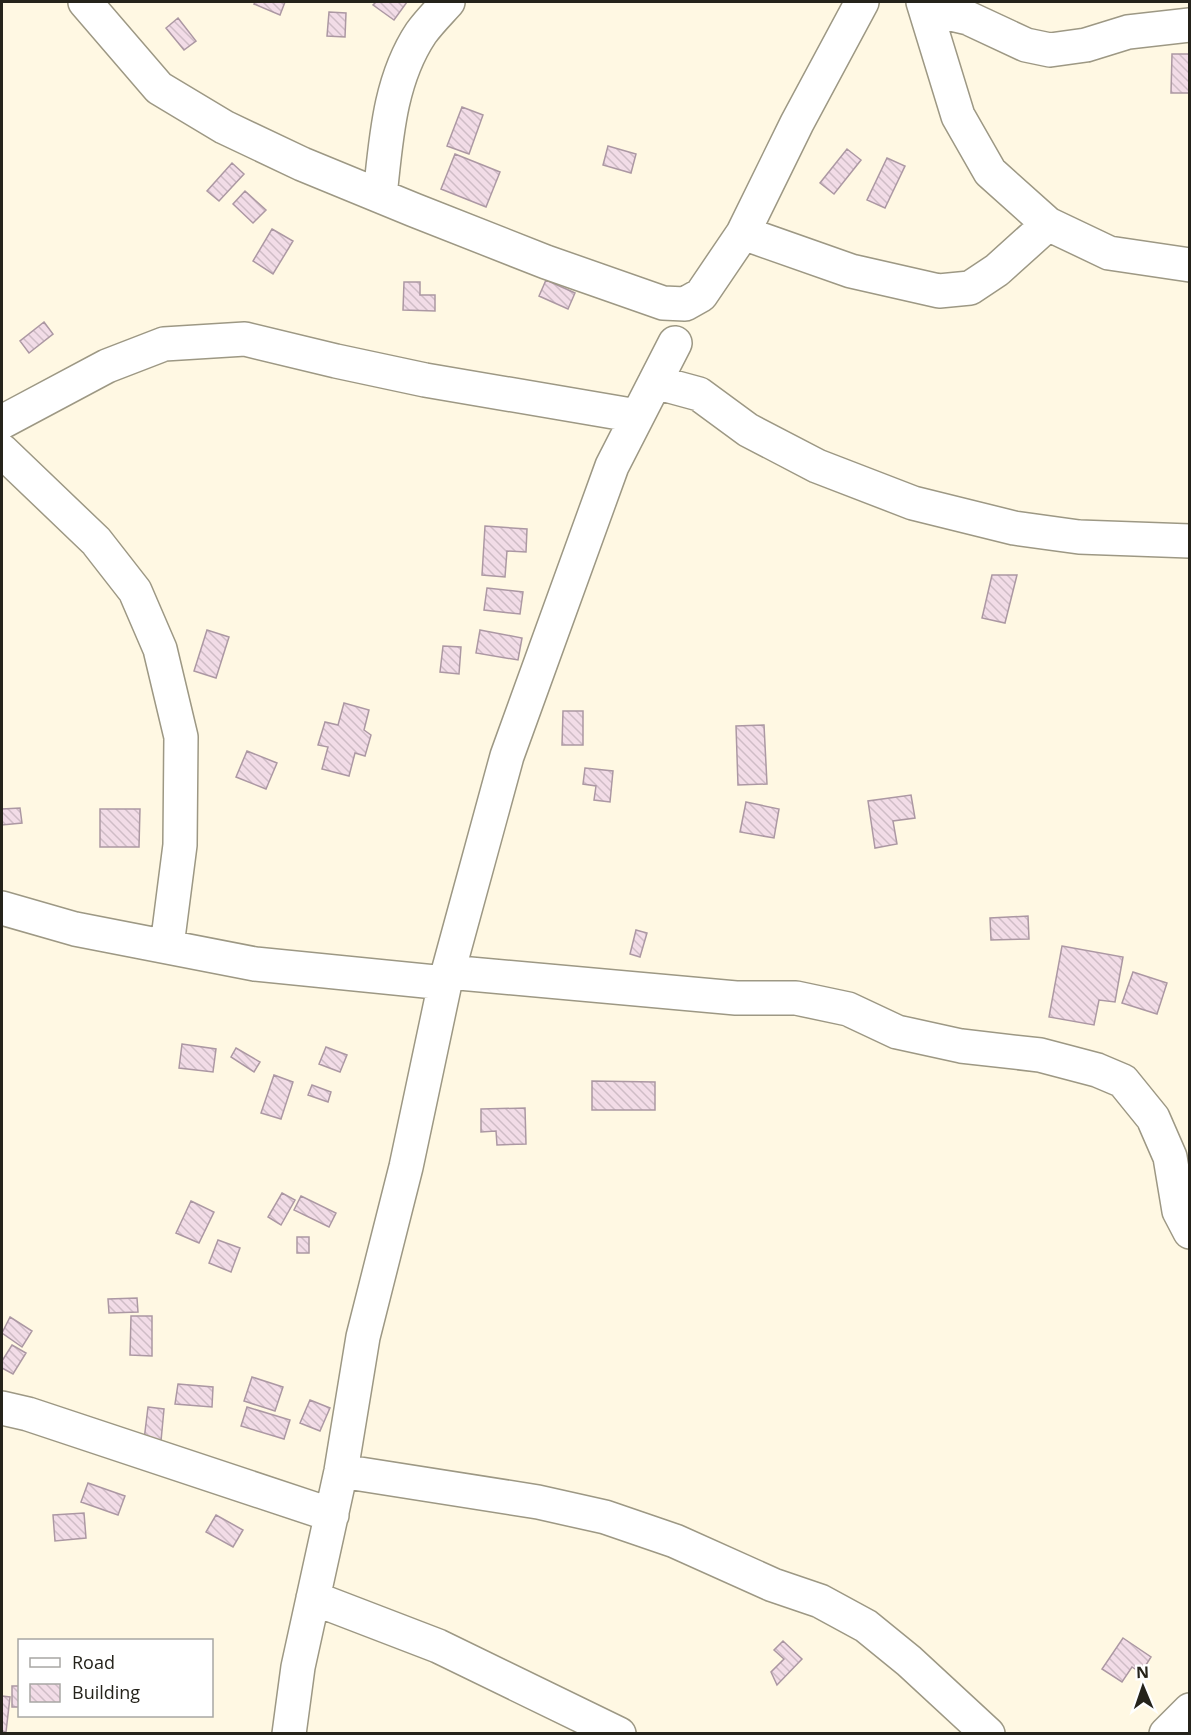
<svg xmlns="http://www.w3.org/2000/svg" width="1191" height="1735" font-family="'Open Sans',sans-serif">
<defs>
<pattern id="building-back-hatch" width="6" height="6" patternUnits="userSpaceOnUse" patternTransform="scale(1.5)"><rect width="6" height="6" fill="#f2dce7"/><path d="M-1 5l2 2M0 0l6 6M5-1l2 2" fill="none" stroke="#cfbcc6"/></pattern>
</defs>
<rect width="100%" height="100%" fill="#fff8e3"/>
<!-- building -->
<path fill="url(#building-back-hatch)" stroke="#ac98a3" stroke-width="1.5" d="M255,2H285L280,15L254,4Z
M376,2H407L394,20L373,5Z
M329,12L346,13L345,37L327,36Z
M178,18L196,41L184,50L166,28Z
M1172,54H1190V93H1171Z
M462,107L483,115L469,154L447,146Z
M608,146L636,154L631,173L603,165Z
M847,149L861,160L834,194L820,183Z
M455,154L500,172L486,207L441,189Z
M887,158L905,166L885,208L867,200Z
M232,163L244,174L219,201L207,191Z
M245,191L266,210L253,223L233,204Z
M272,229L293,241L273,274L253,261Z
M546,280L575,293L568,309L539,296Z
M404,282H420V295H435V311L403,310Z
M44,322L53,334L29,353L20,341Z
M485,526L527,529L526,552L507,551L505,577L482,575Z
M992,575H1017L1005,623L982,618Z
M487,588L523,592L520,614L484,610Z
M207,630L229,637L216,678L194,671Z
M480,630L522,638L518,660L476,653Z
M443,646L461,647L459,674L440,672Z
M344,703L369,710L364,730L371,735L365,756L355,753L349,776L322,769L328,747L318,745L325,722L338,725Z
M563,711H583V745H562Z
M764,725L767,784L738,785L736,726Z
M247,751L277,763L266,789L236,777Z
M585,768L613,771L610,802L594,800L596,786L583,784Z
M911,795L915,818L893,821L897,844L875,848L868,801Z
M746,802L779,809L774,838L740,832Z
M20,808L22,823L2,825V809Z
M100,809H140L139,847H100Z
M1028,916L1029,939L991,940L990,918Z
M636,930L647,933L640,957L630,954Z
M1062,946L1123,957L1115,1002L1099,1000L1094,1025L1049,1017Z
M1133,972L1167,983L1157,1014L1122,1003Z
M182,1044L216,1049L213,1072L179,1068Z
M326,1047L347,1055L340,1072L319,1064Z
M236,1048L260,1062L254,1072L231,1057Z
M274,1075L293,1082L281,1119L261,1113Z
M592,1081L655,1082V1110H592Z
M312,1085L331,1092L328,1102L308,1095Z
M525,1108L526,1144L497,1145L496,1131L481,1132V1109Z
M282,1193L295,1200L281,1225L268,1217Z
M301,1196L336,1213L329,1227L294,1210Z
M191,1201L214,1212L199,1243L176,1233Z
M297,1237H309V1253H297Z
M218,1240L240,1248L231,1272L209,1263Z
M137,1298L138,1312L109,1313L108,1299Z
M131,1316H152V1356L130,1355Z
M10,1317L32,1331L22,1347L2,1333Z
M12,1345L26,1353L13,1374L2,1368V1361Z
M252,1377L283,1387L275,1411L244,1401Z
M178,1384L213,1387L212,1407L175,1404Z
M310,1400L330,1408L320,1431L300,1423Z
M148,1407L164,1409L161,1441L144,1440Z
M247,1407L290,1420L284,1439L241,1426Z
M88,1483L125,1496L118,1515L81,1502Z
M84,1513L86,1538L55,1541L53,1515Z
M216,1515L243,1530L233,1547L206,1532Z
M1123,1638L1151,1657L1141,1673L1132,1667L1122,1682L1102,1669Z
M783,1641L802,1659L777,1685L771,1672L784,1659L774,1650Z
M12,1686H20V1707H12Z
M2,1696L10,1697L6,1732L2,1731Z"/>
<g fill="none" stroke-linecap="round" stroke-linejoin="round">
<defs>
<path id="minor" d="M85,2L159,88L224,127L302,164L414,210L546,262L663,303L685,304L701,295L743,233L797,123L862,2
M923,2L958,116L990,172L1048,224L1109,253L1190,265
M925,8L968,18L1026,45L1050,50L1086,45L1128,32L1190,25
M380,196C386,141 389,81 421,33C429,22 439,12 448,2
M743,233L851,271L939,291L970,288L997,270L1048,224
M655,382L699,394L748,430L817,466L913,503L1014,528L1079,537L1190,541
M2,422L107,366L164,344L245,339L336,361L425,380L637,416
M2,451L96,541L135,591L160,649L181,737L180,845L167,946
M2,908L75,929L255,964L445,983
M448,972L736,998H796L848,1009L897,1032L961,1046L1040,1055L1097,1070L1123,1081L1153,1118L1170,1157L1179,1211L1190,1232
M2,1408L28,1414L332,1515
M341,1471L538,1502L605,1517L675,1541L773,1585L820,1601L866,1626L909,1661L988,1734
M313,1598L438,1646L619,1734
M289,1734L298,1667L341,1471L363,1337L406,1167L445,983L507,756L612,466L675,343
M1166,1734L1190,1710"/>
</defs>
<!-- minor casing -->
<use href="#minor" stroke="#9d9884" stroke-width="36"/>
<!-- minor -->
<use href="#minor" stroke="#fff" stroke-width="33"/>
</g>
<!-- border -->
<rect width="1191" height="1735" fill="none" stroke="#25231b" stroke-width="6"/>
<!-- legend -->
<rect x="18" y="1639" width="195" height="78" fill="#ffffff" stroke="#a8a7a4" stroke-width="1.5"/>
<rect x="30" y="1658" width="30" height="9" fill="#ffffff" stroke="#a8a7a4" stroke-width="1.5"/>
<text x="72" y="1669" font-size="18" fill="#25231b">Road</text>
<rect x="30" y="1684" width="30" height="18" fill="url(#building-back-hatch)" stroke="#a8a7a4" stroke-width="1.5"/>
<text x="72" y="1699" font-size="18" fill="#25231b">Building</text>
<!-- north arrow -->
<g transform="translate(1143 1687) rotate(358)" stroke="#ffffff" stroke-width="4.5" paint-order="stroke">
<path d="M0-4.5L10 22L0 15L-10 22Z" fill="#25231b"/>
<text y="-9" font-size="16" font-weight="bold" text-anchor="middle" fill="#25231b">N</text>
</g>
</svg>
